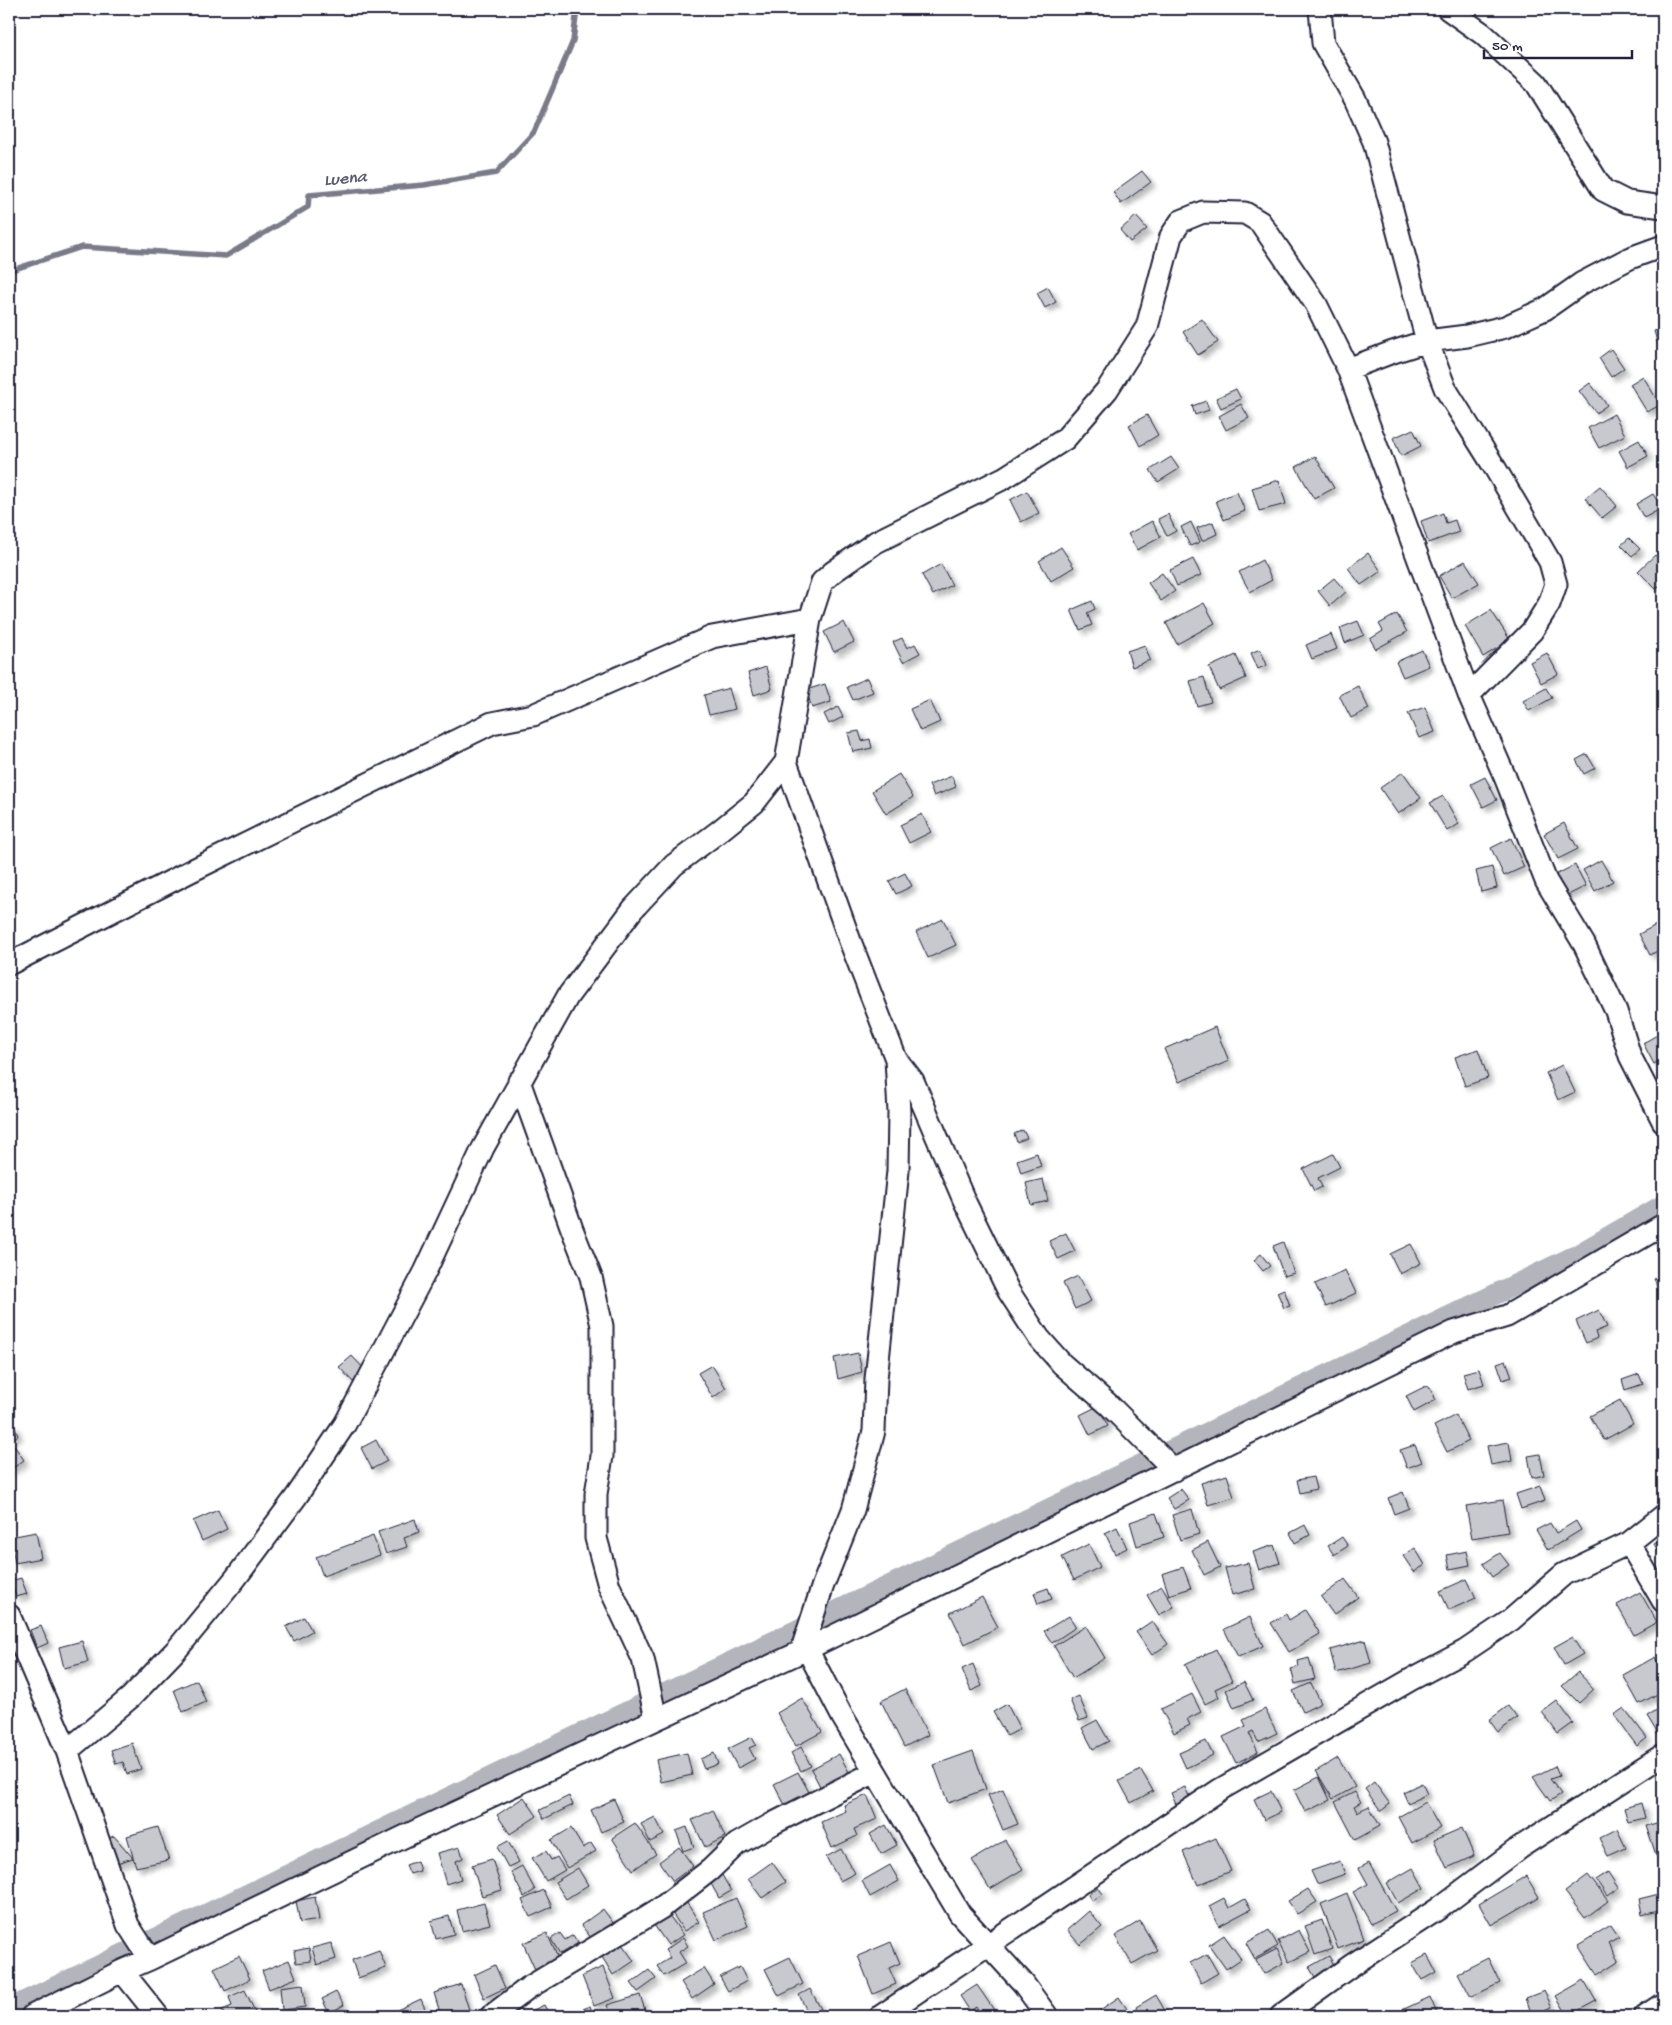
<svg xmlns="http://www.w3.org/2000/svg" width="1672" height="2025" font-family="'Gochi Hand',sans-serif">
<defs>
<filter id="shadow"><feDropShadow dx="4.5" dy="4.5" stdDeviation="2.5" flood-color="#0004"/></filter>
</defs>
<rect width="100%" height="100%" fill="#fff"/>
<filter id="ink" filterUnits="userSpaceOnUse"><feTurbulence type="fractalNoise" baseFrequency=".02" numOctaves="2"/><feDisplacementMap in="SourceGraphic" scale="10" xChannelSelector="R" yChannelSelector="G"/><feConvolveMatrix kernelMatrix="1 2 1 2 8 2 1 2 1" color-interpolation-filters="sRGB"/></filter>
<g filter="url(#ink)">
<g fill="none" stroke-linecap="round" stroke-linejoin="round">
<!-- stream -->
<path stroke="#7a7a88" stroke-width="5.5" d="M9,274L12,270L82,247L226,256L308,207L309,195L424,185L496,173L534,132L573,41L577,9"/>
<!-- canal -->
<path stroke="#b4b4bc" stroke-width="21" d="M9,2009L1577,1255L1663,1205"/>
</g>
<!-- building -->
<path fill="#c8c8cf" stroke="#22223b" filter="url(#shadow)" d="M1142,171L1151,182L1121,204L1113,192Z
M1136,216L1147,229L1130,242L1120,230Z
M1048,287L1056,302L1045,308L1037,293Z
M1202,319L1218,342L1198,355L1183,332Z
M1663,329V347L1659,348L1654,331Z
M1611,349L1624,368L1611,377L1599,358Z
M1643,376L1660,405L1647,412L1630,384Z
M1590,383L1607,405L1596,413L1579,391Z
M1236,389L1241,399L1221,408L1216,398Z
M1206,401L1209,410L1195,415L1192,406Z
M1241,404L1249,418L1226,430L1219,416Z
M1614,414L1625,435L1599,448L1588,428Z
M1147,415L1158,435L1140,446L1129,425Z
M1413,429L1421,446L1401,456L1393,438Z
M1639,440L1648,456L1628,467L1619,451Z
M1315,456L1334,488L1314,499L1296,467Z
M1171,457L1179,469L1158,482L1150,470Z
M1279,480L1286,504L1259,511L1252,488Z
M1600,486L1617,506L1602,518L1585,498Z
M1027,491L1039,513L1021,522L1010,500Z
M1237,492L1245,511L1224,520L1216,501Z
M1653,494L1662,508L1644,518L1636,504Z
M1443,513L1446,523L1455,520L1459,532L1428,543L1421,521Z
M1168,514L1176,531L1167,536L1158,519Z
M1152,521L1161,537L1137,550L1128,534Z
M1191,522L1200,542L1190,546L1181,527Z
M1213,522L1217,534L1202,541L1197,528Z
M1629,538L1640,549L1632,556L1621,545Z
M1061,547L1074,567L1051,581L1039,561Z
M1368,553L1381,571L1361,585L1348,568Z
M1655,555L1663,563V582L1656,589L1638,571Z
M1193,559L1201,575L1177,586L1170,570Z
M1262,560L1272,580L1250,592L1239,572Z
M1465,561L1479,583L1452,598L1439,576Z
M941,564L952,585L933,595L922,575Z
M1162,573L1175,591L1161,601L1148,583Z
M1334,578L1346,592L1330,606L1318,591Z
M1092,601L1095,609L1087,613L1092,625L1080,630L1071,610Z
M1204,603L1215,623L1177,644L1166,623Z
M1491,610L1510,640L1483,657L1465,626Z
M1397,614L1407,632L1376,649L1370,639L1383,631L1379,624Z
M1358,621L1364,635L1345,643L1340,628Z
M844,622L854,642L834,652L824,632Z
M1331,634L1337,649L1312,659L1306,645Z
M902,638L907,648L915,644L920,653L903,662L893,642Z
M1145,645L1150,660L1132,667L1127,651Z
M1260,649L1267,665L1258,669L1251,653Z
M1422,650L1429,666L1403,677L1396,662Z
M1547,653L1558,674L1541,683L1530,662Z
M1236,655L1246,678L1219,690L1209,667Z
M766,667L772,689L754,695L748,673Z
M1204,677L1211,702L1197,706L1190,681Z
M867,678L873,692L853,700L847,687Z
M825,684L831,702L812,708L806,690Z
M1358,686L1369,709L1351,718L1339,695Z
M729,688L735,709L709,715L704,695Z
M1546,688L1552,698L1529,711L1523,701Z
M930,700L940,722L920,731L910,709Z
M838,707L843,717L829,724L824,714Z
M1425,707L1435,732L1419,738L1408,713Z
M859,731L862,741L870,739L872,748L853,752L848,733Z
M1587,754L1595,768L1584,774L1576,760Z
M1403,772L1421,798L1398,814L1380,788Z
M899,774L913,797L886,814L872,791Z
M952,776L956,787L934,796L929,785Z
M1485,777L1497,800L1483,807L1471,784Z
M1443,796L1459,824L1447,831L1430,803Z
M922,814L931,832L909,843L900,825Z
M1564,823L1578,849L1558,859L1544,834Z
M1511,838L1524,867L1504,876L1491,848Z
M1601,860L1613,881L1595,891L1583,870Z
M1575,865L1586,886L1564,897L1553,876Z
M1492,867L1497,888L1481,892L1476,871Z
M905,873L912,886L896,894L889,881Z
M943,919L956,945L928,958L916,932Z
M1658,924L1663,934V948L1650,955L1639,934Z
M1215,1027L1229,1061L1179,1082L1164,1049Z
M1659,1034L1663,1042V1059L1654,1064L1643,1043Z
M1478,1049L1488,1078L1465,1086L1455,1057Z
M1562,1065L1575,1092L1558,1100L1546,1073Z
M1023,1130L1027,1138L1017,1142L1014,1134Z
M1037,1153L1041,1166L1021,1173L1017,1160Z
M1333,1154L1340,1167L1318,1178L1322,1187L1314,1191L1303,1169Z
M1043,1179L1048,1201L1031,1205L1026,1183Z
M1066,1233L1075,1251L1058,1259L1049,1241Z
M1283,1242L1294,1273L1284,1276L1273,1246Z
M1411,1244L1421,1263L1400,1274L1390,1254Z
M1261,1254L1270,1266L1263,1271L1254,1260Z
M1345,1270L1356,1293L1326,1307L1315,1284Z
M1663,1275V1298L1654,1279Z
M1078,1276L1091,1301L1075,1309L1063,1283Z
M1284,1289L1290,1306L1284,1308L1277,1292Z
M1599,1310L1607,1327L1595,1332L1597,1338L1586,1343L1576,1321Z
M858,1353L862,1372L838,1379L834,1358Z
M352,1356L366,1371L353,1382L339,1367Z
M1506,1360L1512,1377L1503,1380L1497,1363Z
M712,1365L726,1388L713,1398L698,1373Z
M1479,1369L1484,1384L1468,1389L1463,1373Z
M1639,1374L1643,1384L1625,1390L1622,1380Z
M1428,1385L1436,1400L1414,1412L1406,1396Z
M1620,1400L1633,1424L1604,1440L1590,1416Z
M1098,1406L1108,1426L1090,1435L1080,1415Z
M1456,1415L1469,1441L1447,1452L1434,1426Z
M14,1425L18,1436L9,1439V1426Z
M376,1440L387,1461L372,1469L361,1448Z
M1509,1442L1512,1461L1491,1465L1487,1446Z
M13,1444L24,1460L9,1471V1447Z
M1415,1445L1422,1462L1407,1468L1400,1450Z
M1540,1454L1544,1475L1532,1478L1528,1456Z
M1227,1475L1234,1497L1208,1505L1201,1483Z
M1313,1477L1316,1489L1300,1493L1297,1480Z
M1540,1486L1545,1501L1521,1509L1516,1494Z
M1181,1489L1189,1500L1174,1509L1167,1498Z
M1403,1492L1409,1508L1394,1514L1388,1498Z
M1502,1500L1508,1532L1472,1538L1466,1506Z
M1192,1509L1199,1534L1180,1540L1172,1515Z
M218,1510L227,1529L202,1541L193,1521Z
M1156,1513L1164,1537L1137,1546L1130,1522Z
M415,1519L419,1532L404,1538L407,1547L386,1554L378,1532Z
M1576,1521L1581,1530L1548,1550L1536,1530L1550,1523L1556,1533Z
M1305,1525L1310,1535L1295,1543L1290,1533Z
M1117,1527L1127,1548L1115,1554L1105,1533Z
M36,1532L41,1558L15,1563L10,1537Z
M373,1536L380,1555L323,1576L316,1557Z
M1342,1537L1348,1546L1334,1555L1328,1546Z
M1663,1539V1559L1654,1544Z
M1208,1542L1220,1567L1204,1575L1192,1550Z
M1089,1544L1100,1567L1074,1580L1062,1557Z
M1274,1545L1280,1563L1259,1570L1253,1552Z
M1415,1548L1425,1565L1414,1572L1403,1556Z
M1467,1551L1470,1565L1450,1569L1447,1555Z
M1500,1553L1509,1565L1492,1577L1483,1564Z
M1248,1563L1255,1589L1232,1595L1225,1568Z
M1183,1567L1191,1588L1169,1595L1162,1574Z
M21,1578L27,1594L16,1597L11,1581Z
M1345,1579L1358,1597L1334,1615L1321,1597Z
M1467,1579L1476,1598L1449,1610L1440,1591Z
M1162,1586L1174,1607L1159,1615L1147,1595Z
M1048,1588L1052,1599L1038,1604L1034,1593Z
M1640,1592L1657,1622L1634,1635L1617,1605Z
M982,1597L998,1627L965,1644L950,1613Z
M1305,1610L1320,1634L1289,1652L1271,1623L1286,1614L1289,1620Z
M1069,1616L1076,1627L1052,1643L1044,1631Z
M304,1617L312,1631L294,1641L286,1627Z
M1250,1617L1263,1646L1238,1657L1224,1629Z
M1152,1621L1168,1644L1152,1655L1136,1632Z
M41,1626L48,1643L37,1648L30,1630Z
M1086,1626L1105,1658L1073,1678L1054,1646Z
M1572,1637L1583,1654L1564,1665L1554,1647Z
M1365,1640L1371,1663L1336,1673L1330,1650Z
M82,1641L88,1662L64,1668L59,1647Z
M1216,1649L1232,1681L1215,1689L1219,1697L1205,1704L1185,1664Z
M1655,1657L1661,1669L1663,1668V1691L1639,1704L1623,1675Z
M1309,1658L1315,1679L1295,1684L1291,1669L1299,1667L1298,1661Z
M973,1664L982,1686L971,1691L962,1669Z
M1578,1672L1594,1689L1579,1703L1562,1686Z
M197,1680L206,1702L183,1712L174,1690Z
M1244,1682L1253,1700L1234,1708L1226,1690Z
M1311,1683L1321,1703L1303,1712L1293,1691Z
M905,1689L928,1735L904,1747L881,1701Z
M1192,1694L1201,1712L1187,1719L1190,1725L1174,1733L1161,1709Z
M1079,1696L1088,1718L1079,1721L1070,1700Z
M802,1698L822,1732L796,1746L777,1713Z
M1557,1701L1573,1723L1558,1734L1542,1712Z
M1007,1704L1020,1729L1007,1736L993,1712Z
M1508,1706L1517,1718L1498,1732L1489,1720Z
M1663,1706V1742L1647,1716Z
M1624,1708L1647,1738L1637,1746L1614,1715Z
M1265,1709L1277,1733L1258,1742L1253,1731L1249,1733L1258,1752L1236,1763L1223,1737L1246,1726L1243,1720Z
M1097,1720L1109,1741L1093,1749L1082,1728Z
M752,1737L756,1745L749,1748L755,1759L738,1768L728,1749Z
M1206,1741L1213,1755L1186,1768L1179,1753Z
M132,1743L141,1769L127,1774L123,1762L116,1764L111,1750Z
M801,1747L811,1766L801,1771L791,1753Z
M973,1751L986,1789L948,1803L934,1765Z
M687,1753L692,1775L661,1782L656,1760Z
M714,1753L718,1764L704,1769L700,1759Z
M839,1754L850,1774L822,1790L811,1769Z
M1338,1758L1355,1787L1333,1799L1316,1771Z
M1555,1766L1559,1776L1550,1779L1561,1794L1550,1801L1533,1777Z
M1141,1770L1153,1791L1131,1803L1119,1781Z
M798,1772L809,1792L785,1805L774,1784Z
M1319,1777L1330,1800L1305,1812L1294,1790Z
M1374,1782L1390,1804L1381,1811L1365,1789Z
M1422,1783L1427,1794L1408,1803L1403,1792Z
M1185,1787L1191,1801L1177,1807L1171,1793Z
M1003,1789L1018,1824L1003,1830L988,1795Z
M1271,1791L1281,1812L1264,1820L1254,1799Z
M1355,1792L1361,1802L1354,1806L1357,1812L1369,1806L1380,1826L1355,1840L1335,1802Z
M867,1795L877,1819L854,1829L857,1836L832,1848L821,1822L846,1811L844,1805Z
M569,1796L573,1805L544,1819L540,1810Z
M524,1797L537,1816L510,1834L497,1815Z
M614,1799L624,1822L601,1832L591,1810Z
M1425,1802L1440,1828L1412,1843L1398,1817Z
M1641,1803L1645,1818L1628,1822L1624,1808Z
M713,1810L725,1837L705,1847L692,1820Z
M655,1817L664,1835L650,1842L641,1824Z
M1663,1821V1854L1656,1856L1646,1826Z
M635,1823L656,1854L633,1870L612,1838Z
M886,1825L897,1845L881,1854L870,1834Z
M158,1827L169,1860L136,1867L127,1836Z
M687,1827L694,1847L683,1851L676,1831Z
M571,1828L583,1848L591,1843L596,1851L567,1868L551,1840Z
M1462,1828L1474,1856L1447,1868L1434,1840Z
M1617,1829L1626,1848L1608,1856L1599,1838Z
M114,1836L133,1858L107,1866L98,1842Z
M1216,1838L1231,1871L1198,1885L1183,1852Z
M1005,1840L1023,1869L990,1889L972,1860Z
M508,1841L519,1862L508,1867L497,1847Z
M460,1847L463,1858L456,1861L461,1879L446,1884L437,1853Z
M679,1847L693,1866L673,1881L659,1862Z
M841,1849L855,1873L840,1881L826,1857Z
M546,1851L551,1860L557,1857L565,1870L546,1881L532,1858Z
M492,1859L502,1890L482,1896L472,1865Z
M417,1861L420,1871L410,1874L406,1865Z
M1340,1861L1345,1874L1317,1884L1311,1871Z
M772,1862L786,1882L762,1898L748,1879Z
M1369,1863L1396,1911L1371,1924L1353,1892L1368,1884L1359,1868Z
M890,1865L899,1881L870,1897L862,1881Z
M522,1866L535,1890L524,1897L511,1872Z
M578,1868L588,1885L566,1899L555,1882Z
M1413,1868L1424,1888L1398,1903L1387,1883Z
M1608,1872L1618,1888L1607,1896L1596,1880Z
M722,1875L731,1891L719,1898L710,1882Z
M1588,1875L1608,1901L1585,1918L1565,1892Z
M1526,1876L1539,1897L1491,1925L1479,1904Z
M1098,1887L1103,1894L1092,1901L1088,1895Z
M1308,1889L1317,1902L1297,1914L1288,1901Z
M544,1890L552,1907L530,1917L522,1900Z
M1347,1893L1364,1939L1338,1949L1321,1904Z
M1663,1893V1910L1642,1915L1639,1899Z
M315,1897L319,1920L300,1923L296,1901Z
M736,1898L748,1926L716,1940L703,1912Z
M1224,1898L1229,1908L1245,1899L1251,1909L1219,1926L1209,1906Z
M685,1900L699,1922L684,1931L670,1910Z
M484,1903L490,1924L462,1931L457,1910Z
M603,1909L614,1924L592,1939L581,1925Z
M1089,1911L1102,1927L1080,1945L1067,1930Z
M669,1915L683,1935L668,1945L654,1925Z
M449,1916L454,1934L436,1939L431,1921Z
M1322,1920L1332,1949L1315,1955L1305,1926Z
M1140,1921L1157,1950L1132,1964L1115,1936Z
M1611,1925L1619,1937L1608,1943L1619,1961L1597,1975L1578,1945Z
M1269,1930L1278,1946L1255,1959L1246,1943Z
M1299,1930L1310,1952L1289,1962L1278,1941Z
M547,1933L561,1965L538,1976L523,1943Z
M560,1933L565,1940L573,1935L578,1943L560,1954L551,1939Z
M1224,1935L1241,1959L1226,1969L1209,1945Z
M683,1938L688,1946L679,1952L686,1963L664,1976L657,1966L670,1958L665,1950Z
M891,1942L900,1963L889,1968L896,1984L873,1994L858,1956Z
M331,1943L336,1959L317,1965L312,1948Z
M622,1944L634,1961L613,1975L602,1957Z
M309,1948L311,1961L296,1963L294,1951Z
M1277,1949L1284,1963L1264,1974L1256,1960Z
M379,1950L386,1968L358,1978L352,1960Z
M1207,1954L1218,1973L1201,1983L1190,1963Z
M1427,1955L1436,1972L1422,1980L1412,1963Z
M239,1956L250,1979L225,1991L214,1968Z
M1329,1956L1336,1968L1316,1979L1309,1967Z
M790,1957L803,1984L779,1996L765,1969Z
M1488,1958L1500,1983L1471,1997L1458,1973Z
M289,1960L296,1978L269,1989L262,1971Z
M495,1965L505,1988L484,1998L474,1975Z
M603,1967L615,1998L594,2006L582,1976Z
M740,1967L747,1981L728,1991L720,1977Z
M704,1968L714,1984L692,1999L681,1982Z
M649,1970L656,1979L638,1992L631,1983Z
M1584,1980L1596,2001L1568,2016L1556,1996Z
M303,1984L305,2007L282,2010L280,1987Z
M461,1984L470,2013L460,2016H441L434,1993Z
M977,1985L994,2010L985,2016H982L976,2007L970,2011L960,1996Z
M810,1989L821,2009L809,2015L799,1995Z
M245,1990L255,2012L246,2016H225L222,2010L232,2006L229,1997Z
M1544,1991L1552,2007L1532,2016L1526,1998Z
M336,1992L344,2005L329,2013L322,1999Z
M640,1995L647,2016H631L630,2013L611,2016L607,2005Z
M1156,1995L1168,2016H1142L1136,2007Z
M1119,1997L1129,2012L1137,2013L1139,2016H1105L1100,2010Z
M1430,1997L1438,2016H1404L1402,2010Z
M421,1999L428,2016H400L397,2010Z
M544,2005L550,2016H531L529,2012Z
M590,2006L594,2016H567Z
M141,2009L144,2016H119Z
M1557,2009L1561,2016H1542Z"/>
<g fill="none" stroke-linecap="round" stroke-linejoin="round">
<defs>
<path id="minor" d="M1320,9L1323,43L1355,99L1374,142L1427,341L1445,388L1495,468L1550,562L1556,584L1549,604L1532,631L1469,695
M1448,9L1483,34L1536,83L1603,190L1627,202L1663,207
M1348,369L1390,353L1427,341L1467,336L1505,327L1545,309L1582,283L1630,258L1663,246
M9,964L189,872L492,723L533,715L712,637L810,619
M896,1059L913,1081L964,1200L1009,1292L1039,1338L1062,1364L1108,1404L1174,1470
M519,1081L572,1229L591,1277L602,1326V1456L596,1494V1538L609,1586L643,1659L656,1719
M1629,1543L1663,1601
M9,1615L67,1751L128,1925L150,1959
M807,1649L842,1716L960,1914L1023,1983L1047,2016
M801,1652L823,1585L853,1510L874,1431L876,1379L898,1171L899,1112L896,1059L850,941L786,762L810,619L822,582L833,572L876,542L1004,478L1065,439L1107,390L1147,327L1171,236L1181,221L1203,212L1245,213L1260,222L1316,304L1348,369L1469,695L1505,777L1546,881L1584,944L1616,1011L1630,1056L1663,1121
M67,1751L131,1697L178,1648L235,1579L296,1497L345,1424L425,1272L483,1148L568,996L633,909L674,865L718,832L754,803L786,762
M122,1971L150,1959L418,1830L807,1649L1454,1332L1507,1316L1663,1225
M32,2016L122,1971L158,2016
M491,2016L528,1988L661,1908L710,1870L737,1844L774,1823L875,1772
M881,2016L1221,1789L1412,1679L1465,1651L1511,1620L1564,1574L1629,1543L1663,1516
M1281,2016L1352,1965L1438,1909L1519,1848L1663,1755
M1645,2016L1663,2004"/>
</defs>
<!-- minor casing -->
<use href="#minor" stroke="#22223b" stroke-width="25"/>
<!-- minor -->
<use href="#minor" stroke="#fff" stroke-width="21"/>
</g>
</g>
<g text-anchor="middle" stroke-width="4.5" stroke-linejoin="round" paint-order="stroke">
<!-- water labels -->
<g font-size="18" font-style="italic" fill="#5c5c6f" stroke="#fff">
<text transform="translate(345 177) rotate(-5)" y="6">Luena</text>
</g>
</g>
<!-- margin -->
<rect width="1672" height="2025" fill="none" stroke="#fff" stroke-width="30"/>
<rect x="15" y="15" width="1642" height="1995" fill="none" stroke="#22223b" stroke-width="2" filter="url(#ink)"/>
<!-- scale -->
<path d="M1484 50v8h148v-8" fill="none" stroke="#22223b" stroke-width="2.5"/>
<text x="1492" y="50" font-size="15" fill="#22223b" stroke="#ffffff" stroke-width="4" paint-order="stroke">50 m</text>
</svg>
